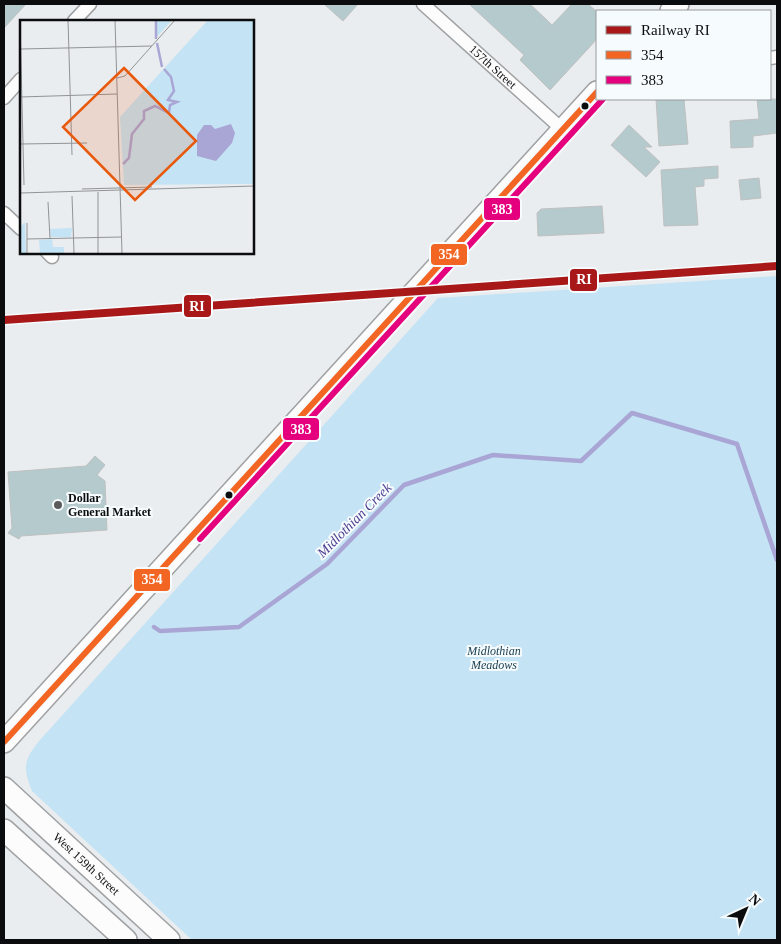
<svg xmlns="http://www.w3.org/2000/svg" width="781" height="944" font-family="Georgia,serif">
<rect width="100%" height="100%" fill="#eaedef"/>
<!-- green -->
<path fill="#c4e3f4" d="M777,276V940H192L32,791C23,768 23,761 39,741L438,298Z"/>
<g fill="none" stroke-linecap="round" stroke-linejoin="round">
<!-- stream -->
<path stroke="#a9a6d5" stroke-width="4.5" d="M154,627L160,631L239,627L327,564L404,485L493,455L581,461L632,413L737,444L777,560"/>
</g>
<!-- building -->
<path fill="#b5cacd" stroke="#bfc0c1" d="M4,4H26L4,28Z
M324,4H358L343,21Z
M469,4H530L552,25L572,4H588L597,12V39L550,90L520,60L524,55Z
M656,99H684L688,144L659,146Z
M757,99H777V133L753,136V147L731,148L730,121L759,119Z
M629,125L652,147H644L660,162L646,177L611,145Z
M718,166V178L704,179V186L695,187L698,225L664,226L661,170Z
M759,178L761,198L741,200L739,180Z
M602,206L604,233L538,236L537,213L541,209Z
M95,456L105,465L97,475L105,481L107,530L21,536L19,539L8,533L12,528L8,472L86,466Z"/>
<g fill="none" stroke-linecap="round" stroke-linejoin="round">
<defs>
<g id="street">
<path id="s1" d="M423,4L563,130"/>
<path d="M74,21L90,4"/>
<path d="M770,58L777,57"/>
<path d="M4,98L21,79"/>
<path d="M4,213L21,229"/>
<path d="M47,252L52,257"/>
</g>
<g id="primary">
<path d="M671,11L678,4"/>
<path d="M4,742L597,92"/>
<path id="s2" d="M4,788L169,940"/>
<path d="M4,830L126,940"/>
</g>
</defs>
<!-- street casing -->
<use href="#street" stroke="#9fa1a3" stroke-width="15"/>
<!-- primary casing -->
<use href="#primary" stroke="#9fa1a3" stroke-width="24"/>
<!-- street -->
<use href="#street" stroke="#fcfcfd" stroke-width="12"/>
<!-- primary -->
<use href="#primary" stroke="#fcfcfd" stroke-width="21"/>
<defs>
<path id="bus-1" d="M4,742L597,92"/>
<path id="bus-2" d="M200,539L603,99"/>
</defs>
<!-- bus-1 casing -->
<use href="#bus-1" stroke="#f6fbfd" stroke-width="10"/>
<!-- bus-2 casing -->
<use href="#bus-2" stroke="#f6fbfd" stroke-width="10"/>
<!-- bus-1 -->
<use href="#bus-1" stroke="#f26522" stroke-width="6"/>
<!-- bus-2 -->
<use href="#bus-2" stroke="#e5007d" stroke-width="6"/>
<defs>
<path id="rail-1" d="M4,320L777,266"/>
</defs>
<!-- rail-1 casing -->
<use href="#rail-1" stroke="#f6fbfd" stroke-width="11"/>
<!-- rail-1 -->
<use href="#rail-1" stroke="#a81818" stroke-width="8"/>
</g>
<!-- markers -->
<g fill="#0b0c0d" stroke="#f6fbfd" stroke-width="2">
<circle cx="585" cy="106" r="4.5"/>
<circle cx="229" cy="495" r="4.5"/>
</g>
<circle fill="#595b5c" stroke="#f6fbfd" stroke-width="2" cx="58" cy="505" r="5"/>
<g text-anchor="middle" stroke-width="4" stroke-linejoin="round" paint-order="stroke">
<!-- street labels -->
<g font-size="12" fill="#0b0c0d" stroke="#f6fbfd">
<text dy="4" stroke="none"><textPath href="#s1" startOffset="94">157th Street</textPath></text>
<text dy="4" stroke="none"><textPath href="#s2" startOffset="112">West 159th Street</textPath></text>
</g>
<!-- poi labels -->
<g font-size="12" font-weight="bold" fill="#0b0c0d" stroke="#f6fbfd" text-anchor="start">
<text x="68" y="502">Dollar<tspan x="68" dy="14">General Market</tspan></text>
</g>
<!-- park labels -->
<g font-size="12" font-style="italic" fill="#1d4153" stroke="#f6fbfd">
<text x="494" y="655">Midlothian<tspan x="494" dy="14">Meadows</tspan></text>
</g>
<!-- water labels -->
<g font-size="14" font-style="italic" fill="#4e4192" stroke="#f6fbfd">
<text transform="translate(354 520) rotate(-45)" y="5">Midlothian Creek</text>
</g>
</g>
<!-- overview -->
<g transform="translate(20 20)">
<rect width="234" height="234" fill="#eaedef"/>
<path d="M135,0H152L136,18L135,1ZM188,0H234V164L104,165L100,97ZM5,202L6,233H0V207ZM52,208L51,217H31L30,209ZM32,219L33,227H44V233H20L19,220Z" fill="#c4e3f4"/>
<path d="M191,105L195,109L211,104L215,113L212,123L196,141L177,136V115L184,105Z" fill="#a9a6d5"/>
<path fill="none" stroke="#a9a6d5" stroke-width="2.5" d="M136,19V0M137,23L142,47M103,144L109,138L112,114L124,99V91L135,86L149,93L150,85L157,82L148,80L154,71L151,57L144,49"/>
<path fill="none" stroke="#919395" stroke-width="1" d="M48,0L52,135M95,0L102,233M0,2L4,165M1,29L132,26M97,58L105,56L155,0M0,77L97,74M0,124L67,123M62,169L132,167M78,172V233M0,173L234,166M52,176L54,233M28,182L30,218M7,203V233M7,219L101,217"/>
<path fill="#e8590c" fill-opacity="0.15" stroke="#e8590c" stroke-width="2.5" d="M104,48L176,121L115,180L43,107Z"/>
<rect width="234" height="234" fill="none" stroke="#0b0c0d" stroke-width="2.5"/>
</g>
<g stroke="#f6fbfd" stroke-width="2">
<rect x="483" y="197" width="38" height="24" rx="5" fill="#e5007d"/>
<rect x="430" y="243" width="38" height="23" rx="5" fill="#f26522"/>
<rect x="569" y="268" width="29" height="24" rx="5" fill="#a81818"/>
<rect x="183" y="294" width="29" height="24" rx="5" fill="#a81818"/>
<rect x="282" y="417" width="38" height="24" rx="5" fill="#e5007d"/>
<rect x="133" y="568" width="38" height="24" rx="5" fill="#f26522"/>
</g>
<g font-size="14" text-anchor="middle" font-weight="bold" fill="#fff">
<text x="502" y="214">383</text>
<text x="449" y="259">354</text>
<text x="584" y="284">RI</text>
<text x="197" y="311">RI</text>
<text x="301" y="434">383</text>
<text x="152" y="584">354</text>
</g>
<!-- border -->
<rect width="781" height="944" fill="none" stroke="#0b0c0d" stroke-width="10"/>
<!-- legend -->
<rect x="596" y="10" width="175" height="90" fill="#f6fbfd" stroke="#989b9d"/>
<rect x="606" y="26" width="25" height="8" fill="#a81818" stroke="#989b9d"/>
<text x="641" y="35" font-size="15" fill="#0b0c0d">Railway RI</text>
<rect x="606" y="51" width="25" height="8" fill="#f26522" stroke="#989b9d"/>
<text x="641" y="60" font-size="15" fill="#0b0c0d">354</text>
<rect x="606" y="76" width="25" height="8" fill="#e5007d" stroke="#989b9d"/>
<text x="641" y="85" font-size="15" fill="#0b0c0d">383</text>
<!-- north arrow -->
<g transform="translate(746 909) rotate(44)" stroke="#f6fbfd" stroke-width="4" paint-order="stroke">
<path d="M0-4L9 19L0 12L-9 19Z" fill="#0b0c0d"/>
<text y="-8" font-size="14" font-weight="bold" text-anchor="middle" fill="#0b0c0d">N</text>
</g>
</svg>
